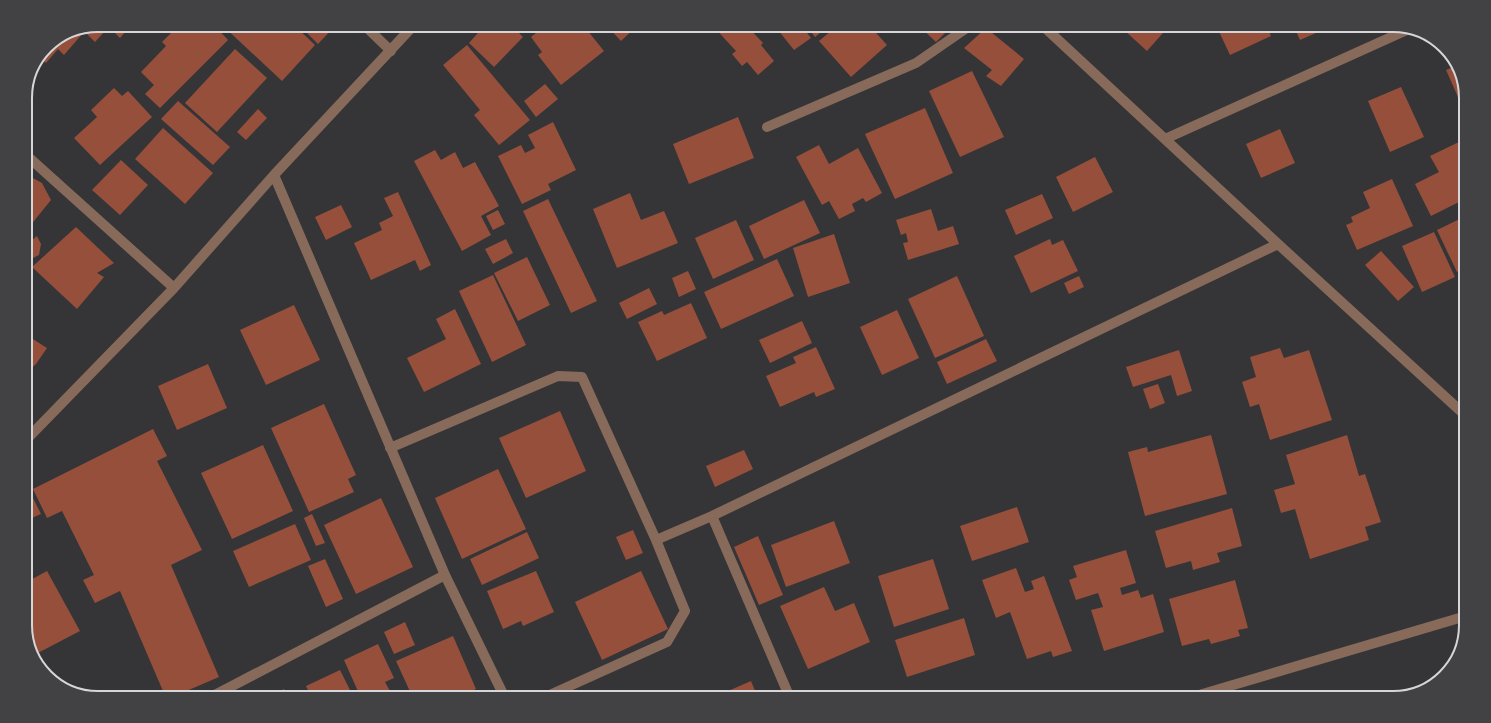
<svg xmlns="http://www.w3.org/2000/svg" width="1491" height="723" font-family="Roboto,sans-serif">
<rect width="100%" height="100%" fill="#353537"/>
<!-- building -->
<path fill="#954f3b" d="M101,25L106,30L95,42L81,28Z
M107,25H131L120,38Z
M185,25H214L228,40L160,108L145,94L154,85L141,72L166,46L162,42L176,28L179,31Z
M222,25H294L315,45L282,81Z
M299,25H336L318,44Z
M485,25H511L523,37L494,67L469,43Z
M546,25H583L604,51L561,85L538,55L542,52L531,37Z
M606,25H638L621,41Z
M712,25H746L763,43L761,45L774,61L758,75L747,62L742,66L732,54L736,51Z
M774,25H801L811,38L794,50Z
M806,25H830L815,37Z
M838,25H869L887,45L851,77L819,41Z
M918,25H953L936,42Z
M1129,25H1170L1147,51L1124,30Z
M1216,25H1266L1271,36L1230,55Z
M1293,25H1334L1300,40Z
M986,28L1024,59L1001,86L986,76L992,70L964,48Z
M78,29L83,33L64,55L58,49L46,63L41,59L47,46L70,30Z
M467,45L530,120L499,145L474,115L480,110L443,65Z
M235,49L267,78L217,132L185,103Z
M1456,66L1466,93V115L1446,70Z
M972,71L1004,137L960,157L929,91Z
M545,84L558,99L536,117L524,101Z
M1401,87L1424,137L1390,152L1368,101Z
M114,88L122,96L128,91L152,117L100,165L74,138L97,117L91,110Z
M178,101L230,147L213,165L161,119Z
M925,108L953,173L895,199L865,134Z
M258,109L267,118L246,140L237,132Z
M738,117L754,158L689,184L673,144Z
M553,122L576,170L548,184L551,190L522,204L498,156L521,145L525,153L535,148L528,135Z
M163,128L213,173L185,204L135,159Z
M1280,129L1295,163L1261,178L1246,144Z
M1461,141L1466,152V206L1463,200L1431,216L1415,184L1439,172L1430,156Z
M819,145L829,164L858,148L882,193L866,202L863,198L852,204L855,211L839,219L829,201L822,205L796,157Z
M435,150L441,160L455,152L463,168L475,162L499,206L481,216L491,235L462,251L414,161Z
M1095,157L1113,192L1073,212L1056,177Z
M121,160L148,185L120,215L92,190Z
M25,176L31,177L42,183L51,200L25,232Z
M1392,179L1413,226L1357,250L1346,225L1353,222L1351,217L1370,208L1363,192Z
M398,192L431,265L420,271L415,260L371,280L354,243L382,230L379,223L393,216L384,198Z
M630,193L641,220L664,211L678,243L617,268L593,209Z
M1042,194L1053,218L1016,235L1005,210Z
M548,199L597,301L571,313L523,211Z
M804,200L820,233L764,259L749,226Z
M341,205L352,227L326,240L315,217Z
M931,209L938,231L953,226L959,244L908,260L903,243L908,242L906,233L901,235L896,220Z
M498,210L505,224L493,230L486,216Z
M1466,216V267L1457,272L1437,230Z
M736,220L754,260L713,279L695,238Z
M76,227L114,263L97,273L104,277L77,309L32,267Z
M1434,232L1455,277L1422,292L1402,246Z
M834,234L850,283L808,297L793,248Z
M37,236L41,244L39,255L25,262V246Z
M506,239L513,253L493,264L485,249Z
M1050,239L1052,245L1063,240L1078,271L1031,293L1014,256Z
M1381,251L1414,287L1398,301L1365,265Z
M527,257L550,305L518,321L494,273Z
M777,259L794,296L721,329L704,292Z
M688,271L696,289L679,297L672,278Z
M493,275L526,345L492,362L459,291Z
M957,276L984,336L935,358L908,299Z
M1079,276L1084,287L1069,294L1064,283Z
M649,288L657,304L627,319L619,303Z
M691,303L707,338L657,361L638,322L662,311L664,315Z
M294,305L320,360L266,385L240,330Z
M455,309L481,364L424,392L407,358L446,339L436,319Z
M897,310L919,358L882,375L860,327Z
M25,311L33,321L25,326Z
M802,321L812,343L770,363L759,340Z
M25,334L47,348L36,364L25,374Z
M986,339L997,361L947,384L937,362Z
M816,347L835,389L816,397L814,392L780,407L766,376L796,363L793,357Z
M1280,348L1284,358L1309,350L1332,420L1270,440L1259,404L1250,407L1242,382L1256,377L1250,357Z
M1179,350L1192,391L1177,396L1171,375L1133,387L1126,367Z
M208,364L227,408L177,430L158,386Z
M1158,384L1165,403L1150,409L1143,389Z
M324,404L356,475L348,479L354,492L309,512L271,428Z
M560,411L586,471L526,498L499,438Z
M153,429L167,456L157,461L202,550L171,565L219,677L170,698H166L120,591L95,603L83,580L94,575L62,511L47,518L33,489Z
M1211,435L1227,494L1145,516L1128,452L1147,447L1148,452Z
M1347,435L1359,476L1365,474L1381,522L1365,527L1369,540L1310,559L1295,509L1281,513L1274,490L1295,484L1286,455Z
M263,445L293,511L232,539L201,473Z
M744,450L753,469L715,487L706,466Z
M498,469L526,529L462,559L435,498Z
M33,498L41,514L25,521V502Z
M381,498L413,567L356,594L324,525Z
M1017,507L1029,542L972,561L960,526Z
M1232,508L1242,546L1217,553L1220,562L1193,570L1191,561L1166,568L1155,531Z
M312,514L325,543L316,546L304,518Z
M834,521L850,563L786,587L771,545Z
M295,524L311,560L249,587L233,551Z
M633,530L643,553L626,560L616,537Z
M527,532L539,558L482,585L470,559Z
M758,536L783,595L759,605L734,547Z
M1126,550L1136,583L1120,588L1122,595L1138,590L1141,598L1153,594L1164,632L1104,651L1091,610L1103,607L1098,593L1076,600L1069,580L1077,577L1073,566Z
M325,559L343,599L326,607L308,566Z
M933,559L949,609L894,627L878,576Z
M1016,568L1025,592L1034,589L1031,581L1044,576L1072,651L1053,657L1051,651L1027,659L1010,612L996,618L982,580Z
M47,571L80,631L34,655L25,630V583Z
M536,571L554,612L523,626L521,621L503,629L487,591Z
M641,571L668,629L602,660L575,602Z
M1235,580L1248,628L1238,630L1240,636L1211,644L1209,639L1182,646L1169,599Z
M824,587L835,611L854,603L870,642L808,669L780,606Z
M964,618L975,655L907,677L895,640Z
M405,622L415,645L394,654L384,632Z
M453,636L476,689L455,698H442L441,694L432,698H413L396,661Z
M378,644L394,678L385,682L390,691L375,698H361L344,660Z
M340,670L354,698H312L306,686Z
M751,681L758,698H712Z
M284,689L289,698H264Z
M990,691L992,698H964Z"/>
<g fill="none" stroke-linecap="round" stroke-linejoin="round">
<!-- minor -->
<path stroke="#886a5b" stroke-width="10" d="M364,25L391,51
M1042,25L1278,244L1466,416
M767,127L916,63L971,25
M1165,139L1409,29
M25,154L174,288
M274,175L445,575L505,698
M25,441L174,288L274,175L414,25
M390,448L558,376L582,377L656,540L685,611L667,642L543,698
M712,516L790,698
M656,540L712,516L1278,244
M209,698L445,575
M1189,698L1466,616"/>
</g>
<!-- crop -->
<path d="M0 0H1491V723H0ZM98 32H1393A66 66 0 0 1 1459 98V625A66 66 0 0 1 1393 691H98A66 66 0 0 1 32 625V98A66 66 0 0 1 98 32Z" fill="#424244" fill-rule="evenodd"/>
<path fill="none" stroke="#d6d6d8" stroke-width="2" d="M98 32H1393A66 66 0 0 1 1459 98V625A66 66 0 0 1 1393 691H98A66 66 0 0 1 32 625V98A66 66 0 0 1 98 32Z"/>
</svg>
